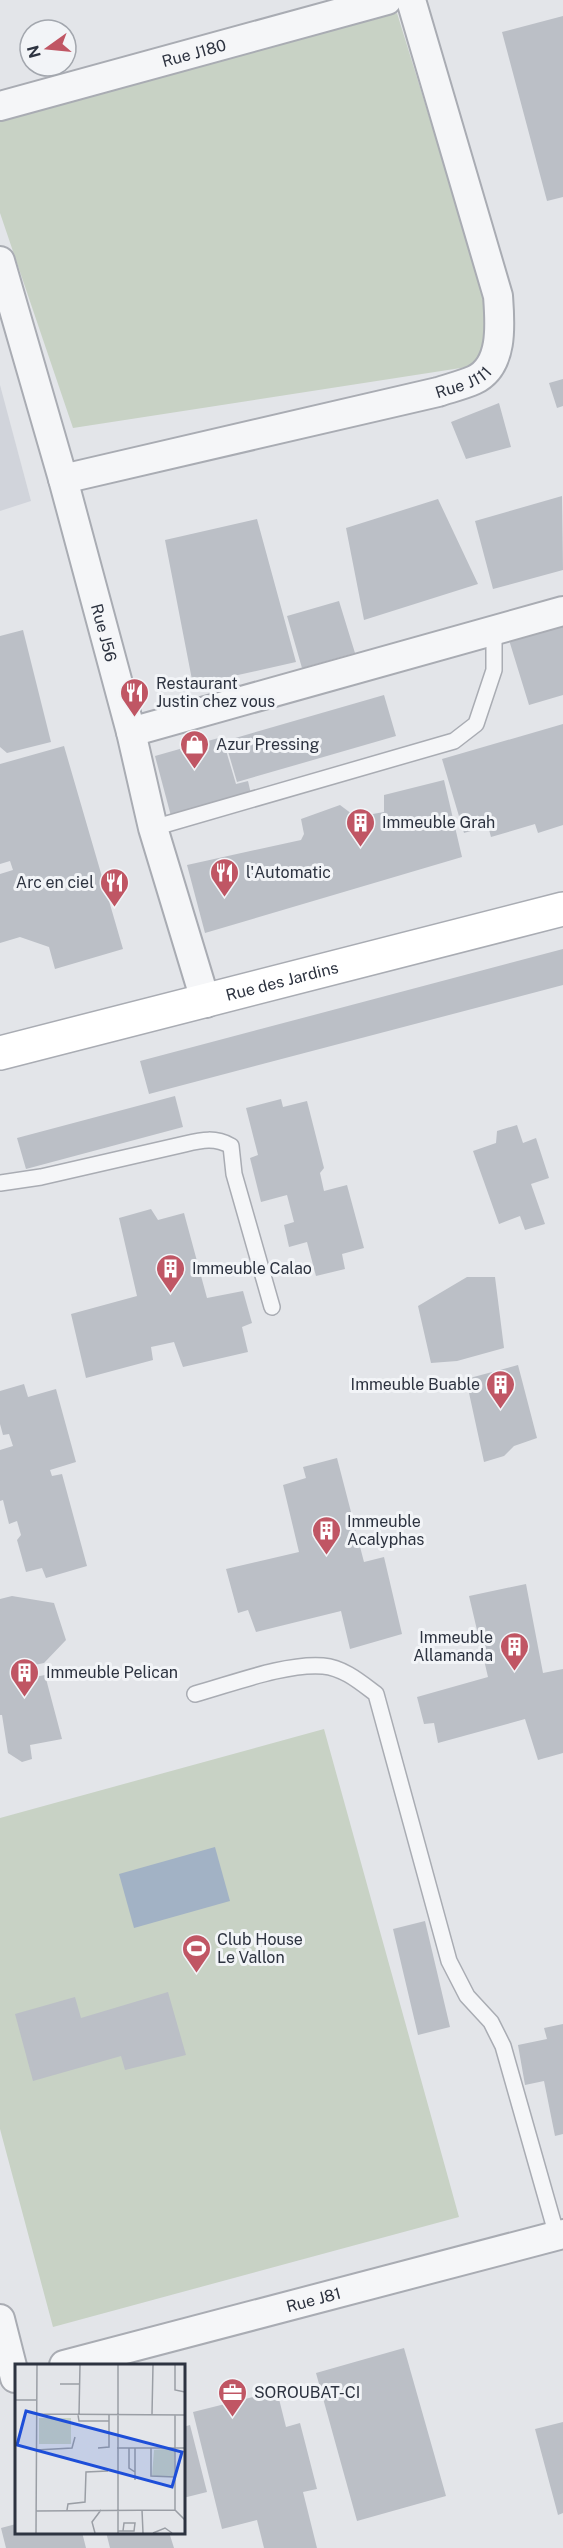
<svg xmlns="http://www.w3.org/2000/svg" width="563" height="2548" font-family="'Public Sans',sans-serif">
<rect width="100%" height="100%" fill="#e3e5e9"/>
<!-- built -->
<path fill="#d1d4db" d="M0,385L31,501L0,511Z"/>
<!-- green -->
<path fill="#c8d2c5" d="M397,13L493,323L480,365L73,428L0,213V116Z
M324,1729L459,2217L53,2327L0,2129V1818Z"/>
<!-- water -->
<path fill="#a2b2c5" d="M215,1847L230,1901L134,1928L119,1874Z"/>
<!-- building -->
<path fill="#bbbfc6" d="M563,16V197L547,201L502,32Z
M563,379V406L557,408L549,383Z
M499,403L511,447L466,459L451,422Z
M562,496L563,570L493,589L475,521Z
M438,499L478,584L364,620L346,528Z
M257,519L296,662L193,685L165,540Z
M339,601L355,653L302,668L287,616Z
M563,624V695L529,705L509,640Z
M23,630L51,742L7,753L0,747V636Z
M384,695L396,736L237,782L225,741Z
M563,724V825L538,833L535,824L491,837L488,826L464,833L442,759Z
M222,737L236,784L248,781L251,794L171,816L155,756Z
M64,746L123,949L55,969L49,947L20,937L0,943V874L13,870L10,861L0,864V764Z
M444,780L462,857L205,933L187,865L301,840L304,834L301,819L340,805L356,817L384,812V795Z
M563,949V985L149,1094L140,1061Z
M175,1096L183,1127L26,1169L17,1138Z
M281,1099L283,1107L307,1101L324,1168L320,1173L324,1191L347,1185L364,1248L342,1254L345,1269L316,1276L307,1242L289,1247L284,1225L294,1222L287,1195L261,1202L250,1158L258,1155L246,1108Z
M517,1125L523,1143L536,1138L549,1178L531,1184L545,1224L525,1230L520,1216L499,1224L473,1151L496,1143L497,1131Z
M151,1209L158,1220L184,1213L207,1298L243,1291L252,1323L242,1327L248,1352L183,1367L174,1342L151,1347L153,1360L86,1378L71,1314L137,1296L119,1218Z
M467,1277H495L504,1348L457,1361L431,1363L418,1306Z
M518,1365L537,1438L514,1446L504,1456L484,1462L466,1379Z
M24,1384L28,1397L56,1389L76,1462L50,1470L52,1476L62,1474L87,1566L46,1578L42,1568L26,1572L17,1540L21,1535L17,1521L9,1524L3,1500L0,1501V1450L13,1446L9,1434L3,1435L0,1424V1391Z
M337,1458L364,1562L384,1557L402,1634L350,1649L341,1611L256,1632L248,1610L238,1613L226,1569L299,1552L283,1485L306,1478L303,1467Z
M526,1584L543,1673L563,1669V1753L538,1760L525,1719L438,1743L434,1723L424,1724L417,1697L488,1677L469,1596Z
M12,1596L54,1603L66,1640L44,1663L20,1668L24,1679L45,1675L62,1739L30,1745L32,1759L22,1762L8,1753L2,1715H0V1599Z
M425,1921L450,2027L418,2035L393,1929Z
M168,1992L186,2055L125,2070L121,2056L33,2081L15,2014L75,1997L81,2018Z
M563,2024V2134L555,2136L544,2081L525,2085L518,2045L547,2039L544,2028Z
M404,2348L446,2496L357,2521L316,2373Z
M277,2391L286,2427L300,2423L317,2489L303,2492L317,2548H264L257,2520L222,2529L193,2412Z
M563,2422V2513L558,2515L535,2429Z
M190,2425L207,2492L183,2498V2427Z
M16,2524V2532H82L86,2548H6L1,2528Z
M106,2532H169L174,2548H110Z"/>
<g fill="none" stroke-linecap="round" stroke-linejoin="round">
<defs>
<path id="service" d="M153,828L454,741L476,724L494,670V631
M0,1183L41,1177L185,1144C202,1140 215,1137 231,1146L234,1174L272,1307
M195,1694C232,1684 285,1663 323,1666C344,1668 360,1682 376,1694L449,1961L467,1996L491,2022L503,2046L557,2236"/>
<g id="minor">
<path id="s1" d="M0,106L387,0"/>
<path id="s2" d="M0,261L63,479L131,732L153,828L206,1003"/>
<path id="s3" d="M63,479L438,392C450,388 463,385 474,380C504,366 500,323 498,296L411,0"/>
<path d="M131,732L563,611"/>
<path d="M0,2319L15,2378"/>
<path id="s4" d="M64,2365L563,2234"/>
</g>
<g id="secondary">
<path id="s5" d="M0,1053L563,909"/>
</g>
</defs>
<!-- service casing -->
<use href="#service" stroke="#a9acb3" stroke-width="18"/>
<!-- minor casing -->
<use href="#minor" stroke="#a9acb3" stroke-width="32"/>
<!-- secondary casing -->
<use href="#secondary" stroke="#a9acb3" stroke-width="36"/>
<!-- service -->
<use href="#service" stroke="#f5f6f8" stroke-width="15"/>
<!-- minor -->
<use href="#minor" stroke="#f5f6f8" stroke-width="28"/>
<!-- secondary -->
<use href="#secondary" stroke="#fff" stroke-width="33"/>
</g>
<!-- icons -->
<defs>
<symbol id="restaurant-pin" viewBox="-11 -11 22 30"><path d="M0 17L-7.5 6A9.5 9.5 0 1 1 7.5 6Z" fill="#c05664" stroke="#f2f4f7"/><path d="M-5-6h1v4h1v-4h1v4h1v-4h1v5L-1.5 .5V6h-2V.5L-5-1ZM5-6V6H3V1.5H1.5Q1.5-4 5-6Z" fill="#fff"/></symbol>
<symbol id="shop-pin" viewBox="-11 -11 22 30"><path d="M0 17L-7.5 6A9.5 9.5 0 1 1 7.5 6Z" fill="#c05664" stroke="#f2f4f7"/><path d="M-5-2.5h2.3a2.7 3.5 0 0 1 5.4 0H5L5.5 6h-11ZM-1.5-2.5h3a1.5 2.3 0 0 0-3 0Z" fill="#fff"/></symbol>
<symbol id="building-pin" viewBox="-11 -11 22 30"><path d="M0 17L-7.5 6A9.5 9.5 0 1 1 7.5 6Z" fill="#c05664" stroke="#f2f4f7"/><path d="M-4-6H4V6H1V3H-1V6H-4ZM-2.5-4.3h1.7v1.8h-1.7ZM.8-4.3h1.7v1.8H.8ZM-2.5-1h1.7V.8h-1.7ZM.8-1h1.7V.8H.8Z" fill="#fff"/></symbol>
<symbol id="stadium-pin" viewBox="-11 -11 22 30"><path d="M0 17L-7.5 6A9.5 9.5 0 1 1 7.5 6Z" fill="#c05664" stroke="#f2f4f7"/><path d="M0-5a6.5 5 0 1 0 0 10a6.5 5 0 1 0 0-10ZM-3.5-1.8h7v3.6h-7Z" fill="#fff"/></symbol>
<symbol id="office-pin" viewBox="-11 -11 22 30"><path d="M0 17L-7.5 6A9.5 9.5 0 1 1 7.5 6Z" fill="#c05664" stroke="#f2f4f7"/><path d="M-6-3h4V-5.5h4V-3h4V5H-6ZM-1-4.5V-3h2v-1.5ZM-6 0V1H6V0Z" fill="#fff"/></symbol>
</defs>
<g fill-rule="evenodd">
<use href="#restaurant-pin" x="118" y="676" width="33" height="45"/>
<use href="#shop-pin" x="178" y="728" width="33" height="45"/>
<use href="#building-pin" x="344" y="806" width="33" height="45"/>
<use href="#restaurant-pin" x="208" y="856" width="33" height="45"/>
<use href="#restaurant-pin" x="98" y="866" width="33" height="45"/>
<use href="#building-pin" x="154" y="1252" width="33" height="45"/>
<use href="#building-pin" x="484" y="1368" width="33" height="45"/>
<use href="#building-pin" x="310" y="1514" width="33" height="45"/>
<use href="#building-pin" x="498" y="1630" width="33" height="45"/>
<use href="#building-pin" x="8" y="1656" width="33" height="45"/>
<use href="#stadium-pin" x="180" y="1932" width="33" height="45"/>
<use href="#office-pin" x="216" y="2376" width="33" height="45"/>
</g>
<g text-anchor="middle" stroke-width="6" stroke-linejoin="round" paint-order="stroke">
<!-- street labels -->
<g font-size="16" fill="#2d3340" stroke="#f2f4f7">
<text dy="6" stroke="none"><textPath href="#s1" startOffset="201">Rue J180</textPath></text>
<text dy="6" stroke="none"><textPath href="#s3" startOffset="412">Rue J111</textPath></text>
<text dy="6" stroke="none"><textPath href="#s2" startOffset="386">Rue J56</textPath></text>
<text dy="6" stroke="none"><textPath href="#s5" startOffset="291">Rue des Jardins</textPath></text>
<text dy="6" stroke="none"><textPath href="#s4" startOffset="258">Rue J81</textPath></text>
</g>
<!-- poi labels -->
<g font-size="16" fill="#2d3340" stroke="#f2f4f7" text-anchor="start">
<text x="156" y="689">Restaurant<tspan x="156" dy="18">Justin chez vous</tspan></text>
<text x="216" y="750">Azur Pressing</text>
<text x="382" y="828">Immeuble Grah</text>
<text x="246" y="878">l'Automatic</text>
<text x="94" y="888" text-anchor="end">Arc en ciel</text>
<text x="192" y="1274">Immeuble Calao</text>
<text x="480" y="1390" text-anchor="end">Immeuble Buable</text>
<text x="347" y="1527">Immeuble<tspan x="347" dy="18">Acalyphas</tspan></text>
<text x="493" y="1643" text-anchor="end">Immeuble<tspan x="493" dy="18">Allamanda</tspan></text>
<text x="46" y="1678">Immeuble Pelican</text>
<text x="217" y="1945">Club House<tspan x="217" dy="18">Le Vallon</tspan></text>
<text x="254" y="2398">SOROUBAT-CI</text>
</g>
</g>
<!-- overview -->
<g transform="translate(15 2364)">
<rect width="170" height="170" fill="#e3e5e9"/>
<path d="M24,54H56V80H24ZM160,84L159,112H137L139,86Z" fill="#c8d2c5"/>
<path fill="none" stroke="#9a9ea5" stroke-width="1.5" d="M160,1V26L170,28M45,20H65M0,36H21M21,50L170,51M137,50L138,1M63,51L64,57H94M64,51L65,1M160,51V146M83,84L94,83V51M102,84H170M114,84V104L120,108M120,84V116M136,84V112L160,113M21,86L57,84L60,73M52,146L53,140L70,138L71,108L93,107M127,146L128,169M21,147L160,146L170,156M103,167H119L120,159H109L108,167M21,169L22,1M80,169L77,158L86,146M103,169V1M138,169L150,164L157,169"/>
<path fill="#1d4ed8" fill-opacity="0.15" stroke="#1d4ed8" stroke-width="3" d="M11,47L167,88L157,123L2,81Z"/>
<rect width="170" height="170" fill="none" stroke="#2d3340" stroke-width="3"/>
</g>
<!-- north arrow -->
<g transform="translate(48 48) rotate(255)"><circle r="28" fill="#f2f4f7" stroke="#a3a7ae" stroke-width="1.5"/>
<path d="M0-4.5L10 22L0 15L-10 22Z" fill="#c05664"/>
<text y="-9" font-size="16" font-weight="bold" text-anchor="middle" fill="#2d3340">N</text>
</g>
</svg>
